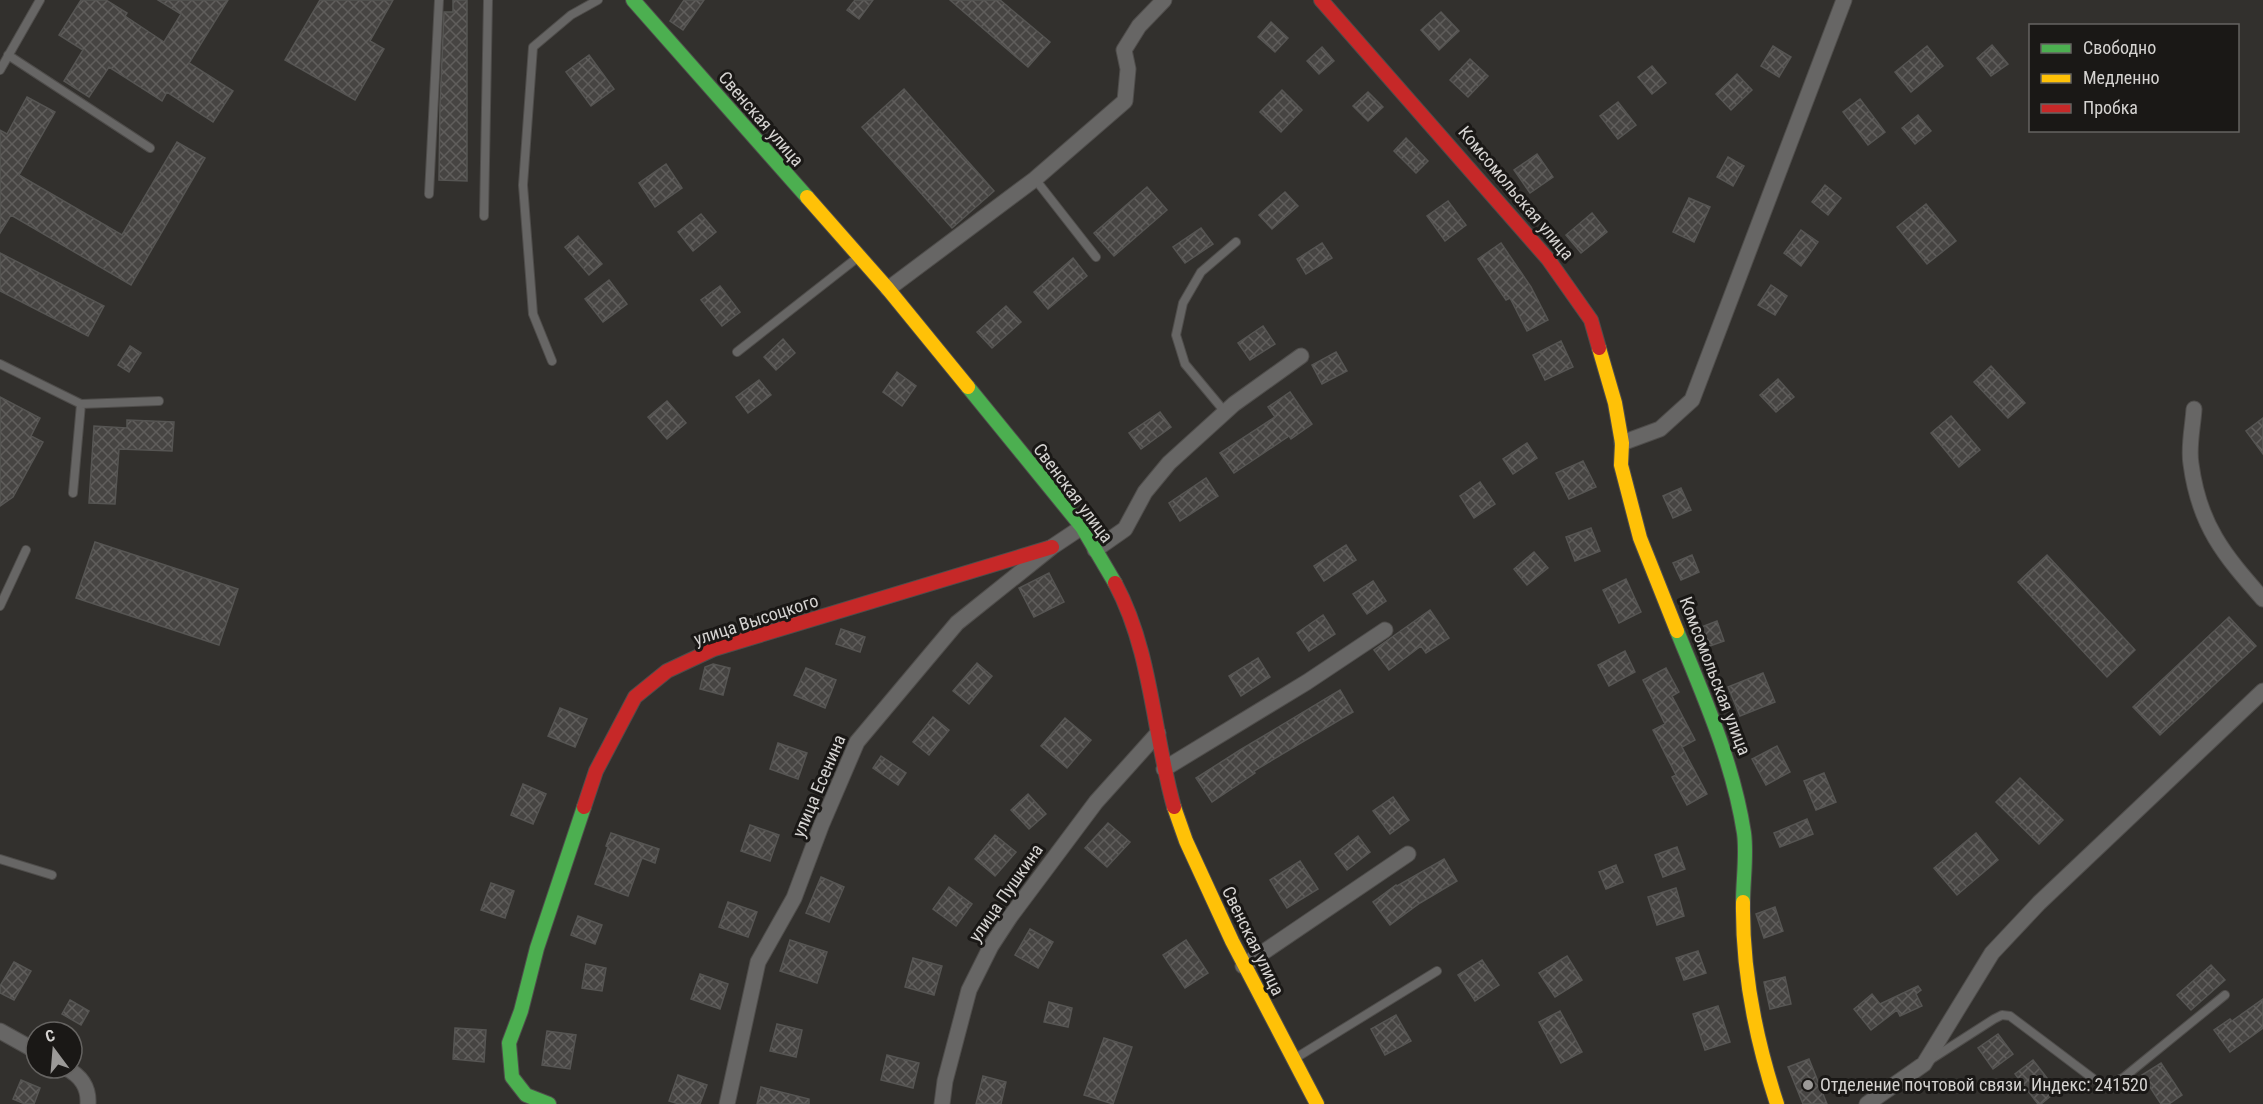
<svg xmlns="http://www.w3.org/2000/svg" width="2263" height="1104" font-family="'Roboto Condensed',sans-serif">
<defs>
<pattern id="building-cross-hatch" width="8" height="8" patternUnits="userSpaceOnUse" patternTransform="scale(1.5)"><rect width="8" height="8" fill="#464442"/><path d="M0 0l8 8M0 8l8-8" fill="none" stroke="#605e5c"/></pattern>
</defs>
<rect width="100%" height="100%" fill="#32302d"/>
<!-- building -->
<path fill="url(#building-cross-hatch)" stroke="#565553" stroke-width="1.5" d="M81,0H106L127,13L125,16L164,42L181,14L158,0H228L189,63L233,91L213,122L167,92L162,101L109,67L89,97L64,81L83,50L59,35Z
M320,0H393L370,41L384,49L355,100L285,60Z
M453,0H467V181L439,180L440,105L444,12H453Z
M684,0H704L683,30L670,21Z
M855,0H873L859,19L847,10Z
M950,0H1000L1050,42L1028,67Z
M1441,12L1459,31L1439,50L1421,30Z
M1271,22L1288,38L1275,52L1258,37Z
M1992,45L2008,64L1991,76L1977,58Z
M1773,46L1791,57L1779,77L1761,66Z
M1927,46L1943,66L1911,92L1895,72Z
M1322,47L1334,61L1319,74L1307,61Z
M589,55L614,89L591,106L566,72Z
M1470,59L1488,76L1468,97L1450,80Z
M1652,66L1666,83L1652,94L1638,77Z
M1737,74L1752,90L1731,110L1716,94Z
M904,89L994,191L952,228L862,127Z
M1282,90L1302,110L1281,132L1260,112Z
M1368,92L1383,107L1368,121L1353,106Z
M27,97L55,112L19,175L122,235L177,142L205,158L131,285L11,215L0,233V130L7,134Z
M1860,99L1885,132L1868,145L1843,112Z
M1618,102L1636,125L1618,139L1600,116Z
M1918,115L1931,131L1915,144L1902,128Z
M1406,138L1428,161L1416,173L1394,151Z
M1537,154L1553,177L1530,193L1514,170Z
M1728,157L1744,166L1733,186L1717,177Z
M666,164L682,188L655,207L639,183Z
M1825,185L1841,198L1828,215L1812,202Z
M1147,187L1167,210L1114,256L1094,233Z
M1285,192L1298,206L1272,229L1259,215Z
M1689,198L1710,207L1694,242L1673,232Z
M1448,201L1466,225L1445,241L1427,216Z
M1926,204L1956,241L1927,264L1897,227Z
M1592,213L1607,232L1581,253L1566,235Z
M701,214L716,232L693,251L678,232Z
M1201,228L1213,244L1185,263L1173,247Z
M1801,230L1818,242L1801,266L1784,253Z
M578,236L602,264L589,275L565,247Z
M1322,243L1332,258L1306,274L1297,259Z
M1501,243L1531,287L1548,320L1527,331L1510,298L1506,300L1478,259Z
M0,253L104,306L88,336L0,291Z
M1073,258L1087,276L1048,309L1034,292Z
M609,280L627,304L603,322L585,299Z
M1771,285L1787,296L1775,315L1758,305Z
M720,286L740,312L722,326L701,300Z
M1006,306L1021,322L992,348L977,332Z
M1263,326L1275,344L1250,360L1238,343Z
M783,339L795,353L776,370L764,357Z
M1561,341L1573,367L1545,380L1533,355Z
M130,346L141,353L129,372L118,365Z
M1336,352L1347,371L1322,384L1312,365Z
M1991,366L2025,403L2008,418L1974,382Z
M897,372L916,386L902,406L883,392Z
M1778,379L1794,397L1776,412L1760,395Z
M759,380L771,395L748,413L736,397Z
M1290,392L1312,424L1291,439L1289,436L1234,473L1220,453L1275,417L1268,407Z
M0,397L40,418L31,436L43,442L13,497L0,506Z
M667,401L686,423L667,439L648,417Z
M1160,412L1171,427L1141,449L1129,433Z
M1951,416L1980,450L1959,467L1931,433Z
M2263,418V454L2246,431Z
M127,420L174,422L172,451L119,449L115,504L89,503L94,426L127,428Z
M1527,443L1537,458L1513,474L1503,459Z
M1583,461L1596,487L1569,499L1556,473Z
M1206,478L1218,496L1180,521L1169,503Z
M1480,482L1495,504L1474,518L1460,496Z
M1681,488L1691,510L1673,518L1663,496Z
M1591,528L1600,551L1575,561L1566,537Z
M95,542L238,589L219,645L76,598Z
M1346,545L1356,560L1324,581L1314,566Z
M1534,552L1548,568L1527,585L1514,569Z
M1692,555L1699,572L1681,580L1673,563Z
M2047,555L2135,650L2107,677L2018,582Z
M1049,573L1064,602L1034,617L1019,588Z
M1626,579L1641,612L1619,623L1603,590Z
M1373,581L1386,601L1367,614L1353,594Z
M1430,610L1449,638L1426,653L1421,646L1389,670L1374,650Z
M1323,615L1335,634L1309,651L1297,633Z
M2229,617L2256,646L2160,735L2133,707Z
M1717,621L1724,641L1707,647L1699,628Z
M841,629L865,637L860,652L836,644Z
M1625,651L1635,672L1609,686L1598,665Z
M1258,658L1270,677L1241,696L1229,676Z
M977,663L992,676L969,704L953,691Z
M713,664L730,668L723,695L700,689L705,667Z
M806,668L836,680L825,708L794,695Z
M1666,668L1679,692L1672,696L1695,740L1682,747L1707,794L1687,805L1672,777L1676,775L1653,730L1665,724L1643,680Z
M1763,673L1775,702L1740,716L1728,687Z
M1340,690L1353,712L1254,771L1255,773L1212,802L1196,778L1240,750Z
M560,708L587,719L575,747L548,736Z
M933,717L949,730L929,755L913,742Z
M1065,718L1091,740L1067,768L1041,746Z
M778,743L807,753L798,779L770,769Z
M1777,746L1790,772L1766,785L1752,759Z
M881,756L906,773L898,785L873,768Z
M1824,773L1836,802L1816,810L1804,781Z
M2020,778L2063,820L2039,844L1996,802Z
M523,784L546,794L533,824L511,815Z
M1028,794L1046,814L1029,829L1011,810Z
M1393,797L1409,820L1390,834L1373,811Z
M1807,819L1813,834L1780,847L1774,833Z
M1108,823L1130,842L1107,867L1085,848Z
M750,825L779,835L770,861L741,851Z
M611,833L659,849L655,863L642,858L628,896L595,884L608,847L606,846Z
M1976,833L1998,860L1957,895L1934,868Z
M995,835L1016,852L995,876L975,859Z
M1358,836L1370,852L1347,870L1335,854Z
M1677,847L1685,869L1663,877L1655,855Z
M1444,859L1457,881L1420,903L1390,925L1373,902L1396,885L1397,886Z
M1300,861L1318,889L1287,908L1270,880Z
M1616,865L1623,882L1606,889L1599,872Z
M821,877L844,887L829,922L806,913Z
M491,883L514,891L505,918L481,910Z
M949,887L972,904L956,926L933,909Z
M1676,888L1684,916L1657,925L1648,897Z
M728,902L757,912L748,937L719,927Z
M1775,907L1783,931L1764,938L1756,914Z
M578,916L602,925L595,944L571,935Z
M1030,929L1053,942L1038,968L1015,955Z
M790,940L827,952L817,983L780,971Z
M1186,940L1208,973L1185,988L1163,955Z
M1698,951L1706,973L1684,980L1676,958Z
M1567,956L1582,980L1555,997L1539,973Z
M913,958L942,966L934,995L905,987Z
M1482,960L1499,985L1475,1001L1458,975Z
M14,962L31,971L14,1000L0,993V986Z
M586,964L606,968L602,991L582,988Z
M2211,965L2225,980L2191,1010L2177,995Z
M700,974L728,984L720,1009L691,999Z
M1785,977L1791,1004L1770,1009L1764,982Z
M1918,986L1921,990L1916,994L1922,1006L1900,1016L1897,1010L1871,1030L1854,1009L1872,994L1880,1004Z
M2263,999V1028L2230,1052L2214,1030L2230,1019L2232,1021Z
M70,1000L89,1011L81,1025L62,1014Z
M1049,1002L1072,1008L1068,1027L1044,1022Z
M1718,1006L1730,1042L1705,1050L1693,1014Z
M1560,1011L1582,1052L1561,1063L1539,1022Z
M1396,1015L1411,1041L1385,1055L1371,1029Z
M777,1024L802,1030L796,1057L770,1051Z
M455,1028L486,1030L484,1062L453,1059Z
M547,1031L576,1035L570,1069L542,1065Z
M1998,1034L2013,1054L1993,1069L1978,1048Z
M1104,1038L1132,1047L1113,1104L1084,1095Z
M887,1055L919,1063L913,1088L881,1080Z
M1809,1059L1827,1104H1803L1788,1067Z
M2033,1060L2057,1091L2041,1104H2038L2015,1074Z
M2161,1063L2182,1095L2169,1104H2161L2142,1075Z
M678,1075L707,1085L700,1104H679L669,1101Z
M983,1076L1006,1082L1001,1104H976Z
M21,1080L40,1088L34,1104H25L13,1099Z
M761,1087L809,1099V1104H757Z"/>
<g fill="none" stroke-linecap="round" stroke-linejoin="round">
<defs>
<path id="lane" d="M8,55L150,148
M0,70L40,0
M1035,179L1096,257
M429,194L439,0
M484,216L488,0
M737,352L857,258
M552,361L533,314L523,185L533,47L571,15L598,0
M0,364L81,404L159,401
M1225,412L1185,364L1176,335L1183,303L1201,272L1236,242
M73,493L81,404
M0,606L26,550
M0,859L52,875
M1294,1059L1437,971
M1930,1060L1994,1019L2002,1015L2010,1016L2095,1080L2108,1084L2123,1078L2225,995"/>
<path id="street" d="M888,289L1035,179L1125,101L1128,69L1124,50L1139,26L1164,0
M2194,409C2193,426 2188,447 2191,464C2199,525 2224,555 2263,599
M1622,443L1660,429L1692,400L1844,0
M1095,550L1125,529L1145,492L1169,463L1234,404L1301,356
M1164,769L1307,682L1385,630
M1243,966L1408,854
M0,1031L36,1051
M66,1068C81,1076 89,1087 88,1104
M727,1104L758,962L794,898L821,826L857,742L957,623L1052,547L1082,527
M942,1104L945,1081L969,990L991,946L1010,917L1096,802L1158,733
M1867,1104L1924,1064L1992,953L2039,903L2263,691"/>
<path id="fast" d="M633,0L807,197
M968,387L1082,527L1115,583
M1677,631C1704,697 1733,762 1744,833C1747,855 1743,880 1743,902
M549,1104L526,1095L512,1077L509,1043L521,1011L537,948L584,807"/>
<path id="slow" d="M807,197L888,289L968,387
M1599,348L1615,403L1622,443L1621,465L1640,538L1677,631
M1174,807L1186,841L1232,941L1317,1104
M1743,902C1742,970 1756,1040 1777,1104"/>
<path id="jam" d="M1321,0L1548,259L1591,320L1599,348
M1115,583C1152,652 1153,733 1174,807
M584,807L596,771L635,697L667,671L714,649L1052,547"/>
</defs>
<!-- lane casing -->
<use href="#lane" stroke="#4f4d4b" stroke-width="10"/>
<!-- street casing -->
<use href="#street" stroke="#4f4d4b" stroke-width="17"/>
<!-- fast casing -->
<use href="#fast" stroke="#4f4d4b" stroke-width="16"/>
<!-- slow casing -->
<use href="#slow" stroke="#4f4d4b" stroke-width="16"/>
<!-- jam casing -->
<use href="#jam" stroke="#4f4d4b" stroke-width="16"/>
<!-- lane -->
<use href="#lane" stroke="#676665" stroke-width="8"/>
<!-- street -->
<use href="#street" stroke="#676665" stroke-width="15"/>
<!-- fast -->
<use href="#fast" stroke="#4caf50" stroke-width="14"/>
<!-- slow -->
<use href="#slow" stroke="#ffc107" stroke-width="14"/>
<!-- jam -->
<use href="#jam" stroke="#c62828" stroke-width="14"/>
</g>
<!-- markers -->
<circle fill="#9c9a98" stroke="#1a1816" stroke-width="2" cx="1808" cy="1085" r="6"/>
<g text-anchor="middle" stroke-width="6" stroke-linejoin="round" paint-order="stroke">
<!-- street labels -->
<g font-size="18" fill="#d5d3d1" stroke="#1a1816">
<text transform="translate(761 119) rotate(49)" y="6">Свенская улица</text>
<text transform="translate(1516 193) rotate(50)" y="6">Комсомольская улица</text>
<text transform="translate(1073 493) rotate(53)" y="6">Свенская улица</text>
<text transform="translate(756 620) rotate(-18)" y="6">улица Высоцкого</text>
<text transform="translate(1715 676) rotate(69)" y="6">Комсомольская улица</text>
<text transform="translate(819 786) rotate(-67)" y="6">улица Есенина</text>
<text transform="translate(1006 893) rotate(-55)" y="6">улица Пушкина</text>
<text transform="translate(1253 941) rotate(64)" y="6">Свенская улица</text>
</g>
<!-- poi labels -->
<g font-size="18" fill="#d5d3d1" stroke="#1a1816" text-anchor="start">
<text x="1820" y="1091">Отделение почтовой связи. Индекс: 241520</text>
</g>
</g>
<!-- legend -->
<rect x="2029" y="24" width="210" height="108" fill="#1a1816" stroke="#656361" stroke-width="1.5"/>
<rect x="2041" y="44" width="30" height="9" fill="#4caf50" stroke="#656361" stroke-width="1.5"/>
<text x="2083" y="54" font-size="18" fill="#d5d3d1">Свободно</text>
<rect x="2041" y="74" width="30" height="9" fill="#ffc107" stroke="#656361" stroke-width="1.5"/>
<text x="2083" y="84" font-size="18" fill="#d5d3d1">Медленно</text>
<rect x="2041" y="104" width="30" height="9" fill="#c62828" stroke="#656361" stroke-width="1.5"/>
<text x="2083" y="114" font-size="18" fill="#d5d3d1">Пробка</text>
<!-- north arrow -->
<g transform="translate(54 1050) rotate(344)"><circle r="28" fill="#1a1816" stroke="#656361" stroke-width="1.5"/>
<path d="M0-4.5L10 22L0 15L-10 22Z" fill="#9c9a98"/>
<text y="-9" font-size="16" font-weight="bold" text-anchor="middle" fill="#d5d3d1">С</text>
</g>
</svg>
